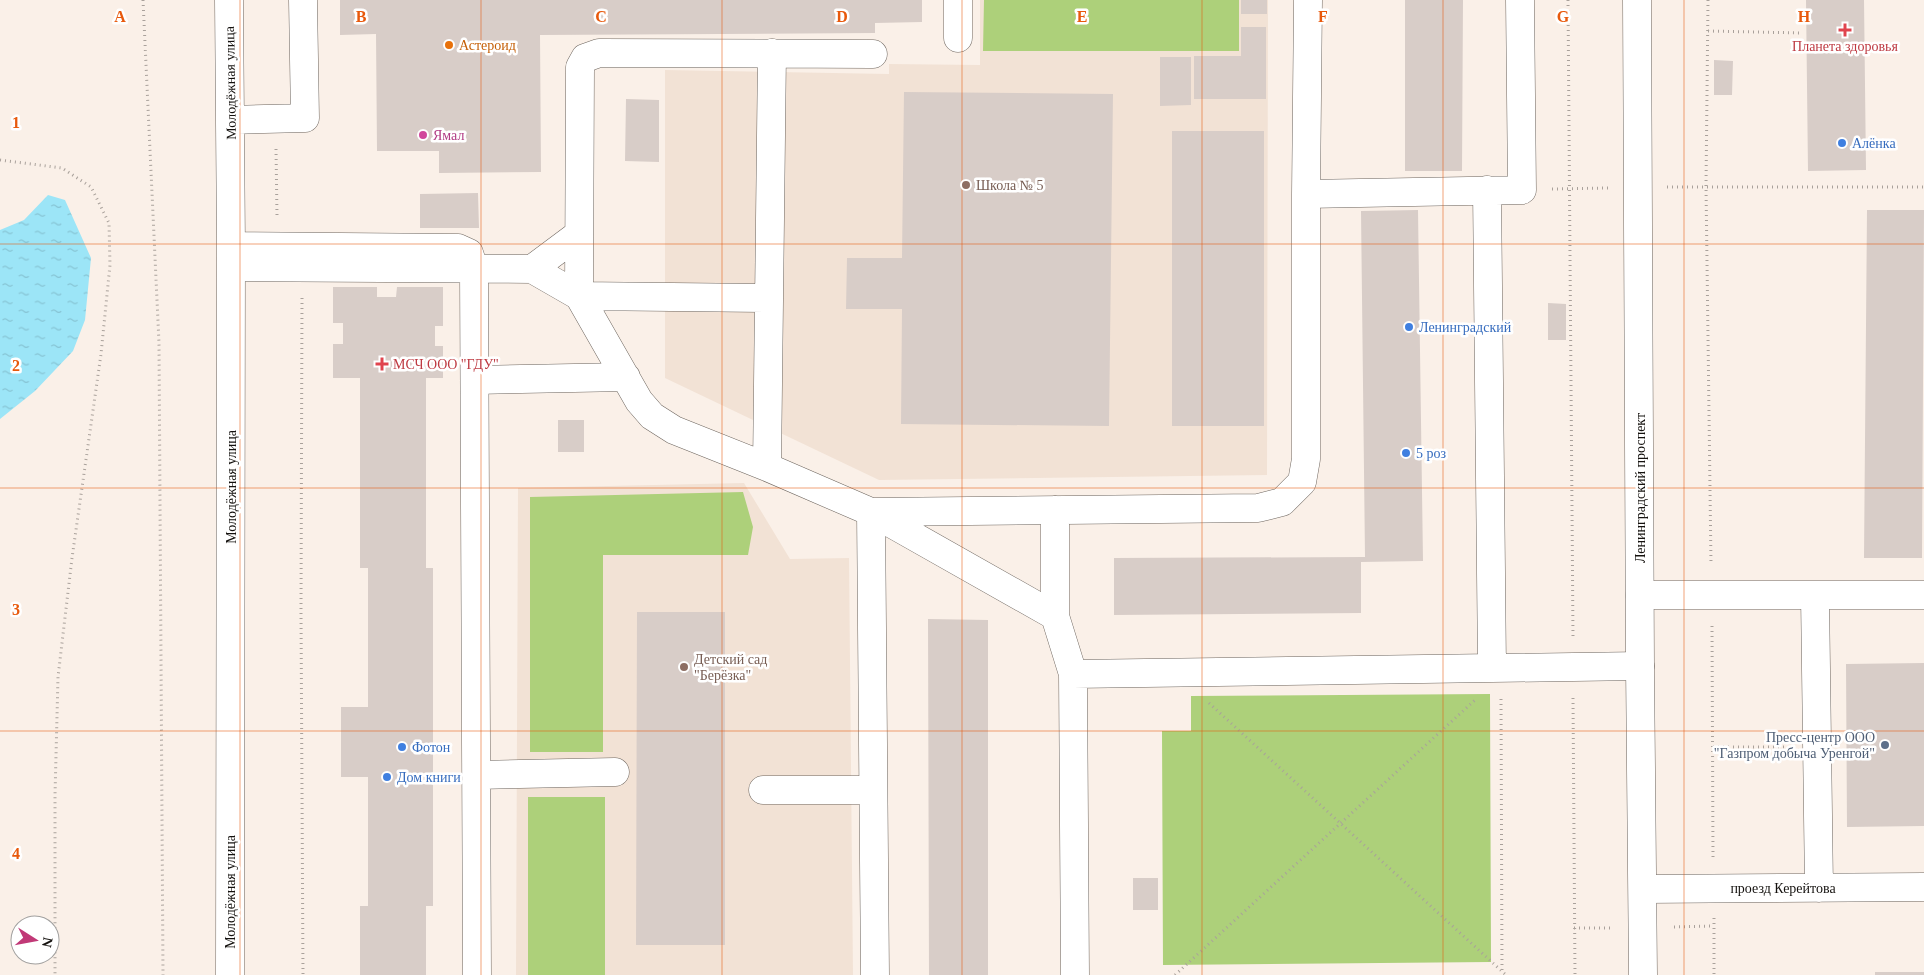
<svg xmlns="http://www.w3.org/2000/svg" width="1924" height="975" font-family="Georgia,serif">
<defs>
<pattern id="water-ripples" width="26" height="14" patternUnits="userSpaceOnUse" patternTransform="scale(1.25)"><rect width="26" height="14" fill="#9ce5f7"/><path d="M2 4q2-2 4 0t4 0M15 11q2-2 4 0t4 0" fill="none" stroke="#86c3d3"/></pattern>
</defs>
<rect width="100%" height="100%" fill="#faf0e8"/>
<!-- built -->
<path fill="#f2e2d5" d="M980,0H1268L1267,475L879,480L665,378V70L889,74V64L980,65Z
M744,483L790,559L849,558L853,975H516L518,488Z"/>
<!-- green -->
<path fill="#add07a" d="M984,0H1239V51H983Z
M743,492L753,527L748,555H603V752H530V497Z
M1490,694L1491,962L1163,965L1162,731H1191V696Z
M528,797H605V975H528Z"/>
<!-- water -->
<path fill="url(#water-ripples)" d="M48,195L65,200L91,258L85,320L73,351L35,391L0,419V230L24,220Z"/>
<!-- building -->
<path fill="#d8cdc8" d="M340,0H922V22L875,23V33L540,35L541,172L439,173V151H377L376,34L340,35Z
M1241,0H1267V14H1241Z
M1405,0H1463L1462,171H1405Z
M1806,0H1864L1866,170L1808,171Z
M1241,27H1266V99H1194V56H1241Z
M1160,57H1191V105L1160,106Z
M1714,60L1733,61L1732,95H1714Z
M904,92L1113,94L1109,426L901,424L902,309H846L847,258H902Z
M626,99L659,100V162L625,161Z
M1172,131H1264V426H1172Z
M478,193L479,228H420V194Z
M1418,210L1423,561L1361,562V613L1114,615V558L1365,557L1361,211Z
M1867,210H1924L1922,558H1864Z
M333,287H377V297H396L397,287H443V326H435V346H443V378H426V568H433V906H426V975H360V906H368V777H341V707H368V568H360V378H333V344H343V323H333Z
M1548,303L1566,304V340H1548Z
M558,420H584V452H558Z
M637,612H725V945H636Z
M928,619L988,620V975H929Z
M1924,663V826L1847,827L1846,664Z
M1133,878H1158V910H1133Z
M1875,972H1924V975H1875Z"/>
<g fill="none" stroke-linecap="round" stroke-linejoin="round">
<defs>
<path id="minor" d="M229,0L231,246L230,975
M958,38V0
M230,120L305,118L303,0
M1487,190L1492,668
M1306,194L1522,190L1520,0
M231,246L458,248L469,253L474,268L477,975
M231,267L532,269L579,296L639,401L652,416L674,430L767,467L871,512L1055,616L1073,674L1075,975
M532,269L579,234
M769,298L579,296L580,67L585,58L599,53L873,54
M475,380L626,377
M767,467L772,53
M1055,510V616
M871,512L875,975
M872,512L1258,508L1282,502L1302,482L1306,459V194L1308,0
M1640,595H1924
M1815,596L1819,888
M1073,674L1640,666
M476,775L615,772
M763,790H873
M1643,889L1924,887"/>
<path id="major" d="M1637,0L1640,666L1643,975"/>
</defs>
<!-- minor casing -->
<use href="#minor" stroke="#6d655e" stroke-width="29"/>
<!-- major casing -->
<use href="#major" stroke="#6d655e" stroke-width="29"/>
<!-- path -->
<path stroke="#a9a19b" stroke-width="3" stroke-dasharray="1 4" stroke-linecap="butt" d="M143,0L159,343L163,975
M1568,0L1573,637
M1708,0L1706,186L1711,564
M1708,31L1802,33
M276,149L277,216
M0,160L62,168L91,187L109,223L110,265L101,354L72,558L58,677L55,795V975
M1667,187H1924
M1552,189L1608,188
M302,298L301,611L303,975
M1712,626L1713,857
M1573,698L1575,975
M1501,699L1502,971
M1209,703L1506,975
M1713,747H1786
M1714,918V975
M1674,927L1713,926
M1574,928H1613
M1175,975L1475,700"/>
<!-- minor -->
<use href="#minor" stroke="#fff" stroke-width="28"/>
<!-- major -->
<use href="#major" stroke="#fff" stroke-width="28"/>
</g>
<!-- grid -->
<path fill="none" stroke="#e8590c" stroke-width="1" stroke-opacity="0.55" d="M240,0V975M481,0V975M722,0V975M962,0V975M1202,0V975M1443,0V975M1684,0V975M0,244H1924M0,488H1924M0,731H1924"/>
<!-- markers -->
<g fill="#e0444e" stroke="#fff" stroke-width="2">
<path d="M1842.5 22.5h5v5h5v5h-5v5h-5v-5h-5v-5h5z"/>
<path d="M379.5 356.5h5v5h5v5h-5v5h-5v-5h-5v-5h5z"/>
</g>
<circle fill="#e8710a" stroke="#fff" stroke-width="2" cx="449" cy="45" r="5"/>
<circle fill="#d1479c" stroke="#fff" stroke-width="2" cx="423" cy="135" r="5"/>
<g fill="#3f7fe0" stroke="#fff" stroke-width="2">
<circle cx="1842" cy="143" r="5"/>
<circle cx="1409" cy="327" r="5"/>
<circle cx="1406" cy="453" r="5"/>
<circle cx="402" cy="747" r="5"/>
<circle cx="387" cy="777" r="5"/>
</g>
<g fill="#8d6e63" stroke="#fff" stroke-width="2">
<circle cx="966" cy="185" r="5"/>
<circle cx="684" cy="667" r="5"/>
</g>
<circle fill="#5c6f8a" stroke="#fff" stroke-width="2" cx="1885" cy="745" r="5"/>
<g text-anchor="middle" stroke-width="5" stroke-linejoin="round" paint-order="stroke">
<!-- food labels -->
<g font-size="14" fill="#c56008" stroke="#fff" text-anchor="start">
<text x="459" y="50">Астероид</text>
</g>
<!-- health labels -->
<g font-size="14" fill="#be3a42" stroke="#fff">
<text x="1845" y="51">Планета здоровья</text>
<text x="393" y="369" text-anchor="start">МСЧ ООО "ГДУ"</text>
</g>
<!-- street labels -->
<g font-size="14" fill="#14110e" stroke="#fff">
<text transform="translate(230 83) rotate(-91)" y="5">Молодёжная улица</text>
<text transform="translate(231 487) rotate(-90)" y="5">Молодёжная улица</text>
<text transform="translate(1640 488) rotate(-90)" y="5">Ленинградский проспект</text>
<text x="1783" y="893">проезд Керейтова</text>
<text transform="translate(230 892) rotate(-90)" y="5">Молодёжная улица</text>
</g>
<!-- hotel labels -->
<g font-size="14" fill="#b23c85" stroke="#fff" text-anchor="start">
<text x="433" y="140">Ямал</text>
</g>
<!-- shop labels -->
<g font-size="14" fill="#366cbe" stroke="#fff" text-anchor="start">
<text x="1852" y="148">Алёнка</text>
<text x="1419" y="332">Ленинградский</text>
<text x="1416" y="458">5 роз</text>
<text x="412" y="752">Фотон</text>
<text x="397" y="782">Дом книги</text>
</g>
<!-- education labels -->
<g font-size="14" fill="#785e54" stroke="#fff" text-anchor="start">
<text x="976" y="190">Школа № 5</text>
<text x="694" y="664">Детский сад<tspan x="694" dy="16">"Берёзка"</tspan></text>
</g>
<!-- service labels -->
<g font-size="14" fill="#4e5e75" stroke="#fff" text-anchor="end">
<text x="1875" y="742">Пресс-центр ООО<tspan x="1875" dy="16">"Газпром добыча Уренгой"</tspan></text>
</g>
</g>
<g font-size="16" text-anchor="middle" font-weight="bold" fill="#e8590c" stroke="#fff" stroke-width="5" stroke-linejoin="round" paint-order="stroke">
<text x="120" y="22">A</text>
<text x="361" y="22">B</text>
<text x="601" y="22">C</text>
<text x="842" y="22">D</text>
<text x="1082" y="22">E</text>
<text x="1323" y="22">F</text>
<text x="1563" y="22">G</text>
<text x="1804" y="22">H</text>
<text x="16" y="128">1</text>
<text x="16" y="371">2</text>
<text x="16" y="615">3</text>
<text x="16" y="859">4</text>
</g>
<!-- north arrow -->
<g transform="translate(35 940) rotate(101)"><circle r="24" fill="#ffffff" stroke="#a1a09f"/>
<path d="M0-4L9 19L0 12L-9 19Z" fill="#c13977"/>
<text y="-8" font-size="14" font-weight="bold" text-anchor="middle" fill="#14110e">N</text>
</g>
</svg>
